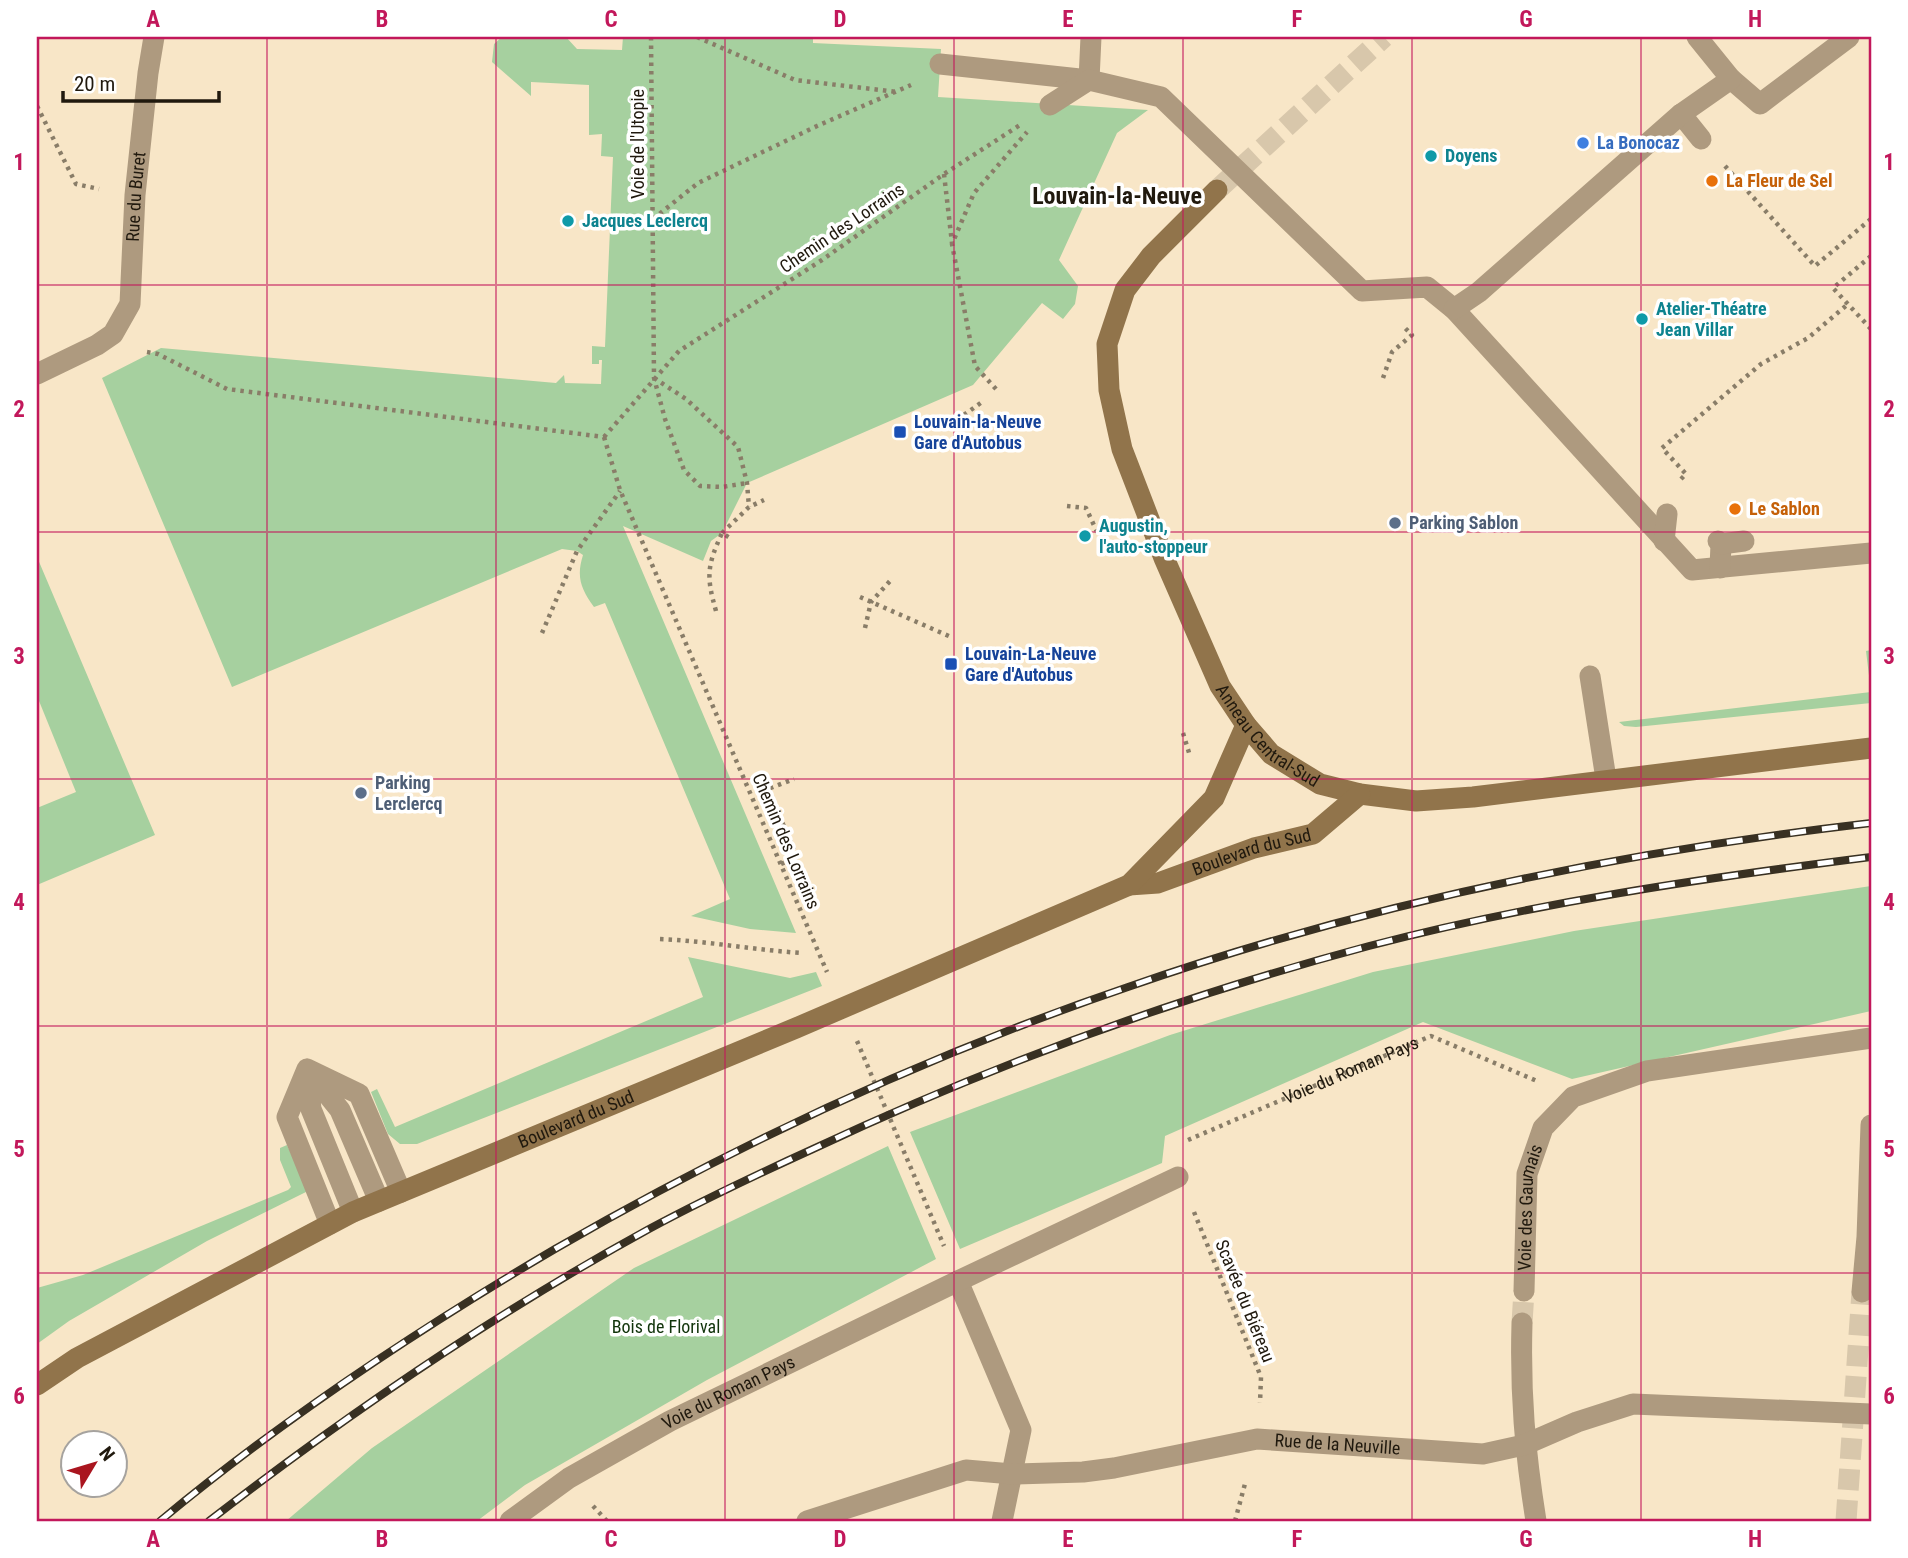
<svg xmlns="http://www.w3.org/2000/svg" width="1908" height="1558" font-family="'Roboto Condensed',sans-serif">
<rect width="100%" height="100%" fill="#f8e6c7"/>
<!-- green -->
<path fill="#a6d09f" d="M502,37H566L577,49L622,50L623,37H813V43L941,49L938,97L1148,110L1117,133L1059,260L1078,286L1075,304L1063,319L1042,303L973,385L747,483L722,533L711,541L703,561L623,526L796,933L750,929L691,916L730,899L605,603L594,607C581,589 576,577 583,555L577,551L562,549L232,687L102,378L161,348L556,383L564,375L565,383L601,384L602,360H599V364H592V346L605,347L613,157L601,156L602,134L589,135V85L531,82V96L492,62L494,44Z
M37,557L155,835L37,885V808L76,792L37,696Z
M1871,650V703L1636,727L1624,726L1619,722L1871,692L1866,651Z
M1871,886V1011L1572,1079L1423,1022L1165,1136L1162,1163L960,1249L910,1132L1170,1035L1373,972L1574,931Z
M688,957L790,978L816,972L822,986L417,1144H400L388,1134L371,1092L377,1089L395,1127L703,997Z
M287,1145L308,1191L207,1241L69,1321L37,1344V1288L83,1275L288,1190L291,1187L280,1160V1148Z
M888,1146L936,1259L707,1380L525,1485L477,1521H286L372,1448L634,1268Z"/>
<g fill="none" stroke-linecap="round" stroke-linejoin="round">
<!-- street-tunnel -->
<path stroke="#d8c7ab" stroke-width="21" stroke-dasharray="21 10" stroke-linecap="butt" d="M1522,1323L1524,1291
M1846,1521L1862,1292"/>
<!-- secondary-tunnel -->
<path stroke="#d8c7ab" stroke-width="21" stroke-dasharray="21 10" stroke-linecap="butt" d="M1217,190L1384,37"/>
<!-- path -->
<g stroke="#897d68" stroke-width="4.5" stroke-dasharray="3.5 5" stroke-linecap="butt">
<path d="M651,37L654,378L665,419L684,470L700,486L722,487L747,483"/>
<path d="M697,37L795,80L897,92"/>
<path d="M37,106L76,184L99,189"/>
<path d="M1725,166L1815,266L1871,219"/>
<path d="M944,174L952,243"/>
<path d="M653,219L698,183L817,126L911,85"/>
<path d="M1871,256L1833,288L1871,329"/>
<path d="M147,352L158,354L227,389L604,437"/>
<path d="M654,378L686,399L738,447L747,483L749,507"/>
<path d="M1383,378L1392,352L1412,335L1405,328"/>
<path d="M996,389L975,366L952,244L974,193L1027,132"/>
<path d="M933,429L961,417L982,402"/>
<path d="M604,437L620,490L827,972"/>
<path d="M604,437L679,351L822,260L944,174L1020,125"/>
<path d="M1681,479L1686,474L1662,448L1761,364L1808,338L1848,304"/>
<path d="M1067,506L1086,508L1098,534"/>
<path d="M722,533L749,507L764,500"/>
<path d="M860,597L951,637"/>
<path d="M716,611C706,576 707,566 722,533L730,538"/>
<path d="M865,628L871,602L890,581"/>
<path d="M542,633L577,551L620,491"/>
<path d="M1183,733L1190,756"/>
<path d="M781,864L797,857L768,789L794,779"/>
<path d="M660,939C708,941 754,950 802,953"/>
<path d="M857,1041L944,1246"/>
<path id="s1" d="M1188,1140L1431,1036L1537,1081"/>
<path d="M1194,1212L1261,1377L1260,1403"/>
<path d="M593,1506L607,1521"/>
<path d="M1235,1521L1246,1480"/>
</g>
<!-- lane -->
<path stroke="#ae9a7f" stroke-width="21" d="M1590,676L1606,779
M307,1069L287,1117L330,1224
M307,1069L359,1094L401,1192
M307,1071L311,1109L353,1212
M311,1074L340,1110L379,1201"/>
<!-- street -->
<g stroke="#ae9a7f" stroke-width="21">
<path d="M940,64L1089,80L1091,37"/>
<path d="M1731,79L1760,104L1849,37"/>
<path d="M1050,105L1089,80L1161,97L1362,291L1427,287L1454,309L1692,570L1871,553"/>
<path d="M1681,114L1701,139"/>
<path d="M1454,309L1479,292L1681,114L1731,79L1697,37"/>
<path id="s2" d="M37,374L97,345L113,334L130,304L135,195L148,73L154,37"/>
<path d="M1664,541L1667,514"/>
<path d="M1718,541L1721,544L1720,568"/>
<path d="M1721,544L1744,541"/>
<path d="M958,1281L1021,1430L1002,1521"/>
<path id="s3" d="M1524,1291L1527,1174L1543,1128L1573,1097L1647,1071L1871,1038"/>
<path d="M1862,1292L1867,1237L1871,1125"/>
<path d="M1522,1323C1520,1394 1525,1452 1536,1521"/>
<path id="s4" d="M510,1521L569,1478L670,1421L958,1281L1178,1177"/>
<path id="s5" d="M807,1521L966,1470L1012,1474L1083,1472L1114,1468L1257,1439L1483,1454L1524,1445L1577,1422L1633,1404L1871,1414"/>
</g>
<!-- secondary -->
<g stroke="#91744b" stroke-width="21">
<path id="s6" d="M1217,190L1151,256L1125,290L1107,344L1109,390L1122,449L1164,558L1220,686L1246,725L1271,754L1320,784L1360,794L1416,801L1473,797L1871,748"/>
<path id="s7" d="M1129,885L1158,883L1254,848L1313,834L1360,794"/>
<path id="s8" d="M37,1385L77,1358L353,1212L796,1028L1129,885L1214,798L1246,725"/>
</g>
<defs>
<path id="rail" d="M160,1521C283,1419 417,1330 555,1249C737,1144 928,1055 1128,987C1366,904 1621,852 1871,823
M209,1521C349,1413 494,1314 649,1229C703,1200 758,1174 813,1149C992,1065 1178,997 1369,946C1533,903 1703,878 1871,857"/>
</defs>
<!-- rail casing -->
<use href="#rail" stroke="#383022" stroke-width="8"/>
<!-- rail -->
<use href="#rail" stroke="#fff" stroke-width="5" stroke-dasharray="16" stroke-linecap="butt"/>
</g>
<!-- grid -->
<path fill="none" stroke="#c2185b" stroke-width="2" stroke-opacity="0.55" d="M267,37V1521M496,37V1521M725,37V1521M954,37V1521M1183,37V1521M1412,37V1521M1641,37V1521M37,285H1871M37,532H1871M37,779H1871M37,1026H1871M37,1273H1871"/>
<!-- markers -->
<circle fill="#3f7fe0" stroke="#fff" stroke-width="2.5" cx="1583" cy="143" r="7"/>
<g fill="#0f9aa8" stroke="#fff" stroke-width="2.5">
<circle cx="1431" cy="156" r="7"/>
<circle cx="568" cy="221" r="7"/>
<circle cx="1642" cy="319" r="7"/>
<circle cx="1085" cy="536" r="7"/>
</g>
<g fill="#e8710a" stroke="#fff" stroke-width="2.5">
<circle cx="1712" cy="181" r="7"/>
<circle cx="1735" cy="509" r="7"/>
</g>
<g fill="#1a4fb4" stroke="#fff" stroke-width="2.5">
<rect x="893" y="425" width="14" height="14" rx="3.5"/>
<rect x="944" y="657" width="14" height="14" rx="3.5"/>
</g>
<g fill="#5c6f8a" stroke="#fff" stroke-width="2.5">
<circle cx="1395" cy="523" r="7"/>
<circle cx="361" cy="793" r="7"/>
</g>
<g text-anchor="middle" stroke-width="7" stroke-linejoin="round" paint-order="stroke">
<!-- shop labels -->
<g font-size="18" font-weight="bold" fill="#366cbe" stroke="#fff" text-anchor="start">
<text x="1597" y="149">La Bonocaz</text>
</g>
<!-- street labels -->
<g font-size="18" fill="#20190e" stroke="#fff">
<text transform="translate(638 144) rotate(-90)" y="6">Voie de l'Utopie</text>
<text dy="6" stroke="none"><textPath href="#s2" startOffset="228">Rue du Buret</textPath></text>
<text transform="translate(842 228) rotate(-34)" y="6">Chemin des Lorrains</text>
<text dy="6" stroke="none"><textPath href="#s6" startOffset="626">Anneau Central-Sud</textPath></text>
<text transform="translate(786 841) rotate(67)" y="6">Chemin des Lorrains</text>
<text dy="6" stroke="none"><textPath href="#s7" startOffset="128">Boulevard du Sud</textPath></text>
<text dy="6" stroke="none"><textPath href="#s1" startOffset="177">Voie du Roman Pays</textPath></text>
<text dy="6" stroke="none"><textPath href="#s8" startOffset="602">Boulevard du Sud</textPath></text>
<text dy="6" stroke="none"><textPath href="#s3" startOffset="84">Voie des Gaumais</textPath></text>
<text transform="translate(1245 1301) rotate(68)" y="6">Scavée du Biéreau</text>
<text dy="6" stroke="none"><textPath href="#s4" startOffset="254">Voie du Roman Pays</textPath></text>
<text dy="6" stroke="none"><textPath href="#s5" startOffset="542">Rue de la Neuville</textPath></text>
</g>
<!-- culture labels -->
<g font-size="18" font-weight="bold" fill="#0d838f" stroke="#fff" text-anchor="start">
<text x="1445" y="162">Doyens</text>
<text x="582" y="227">Jacques Leclercq</text>
<text x="1656" y="315">Atelier-Théatre<tspan x="1656" dy="21">Jean Villar</tspan></text>
<text x="1099" y="532">Augustin,<tspan x="1099" dy="21">l'auto-stoppeur</tspan></text>
</g>
<!-- food labels -->
<g font-size="18" font-weight="bold" fill="#c56008" stroke="#fff" text-anchor="start">
<text x="1726" y="187">La Fleur de Sel</text>
<text x="1749" y="515">Le Sablon</text>
</g>
<!-- transit labels -->
<g font-size="18" font-weight="bold" fill="#164399" stroke="#fff" text-anchor="start">
<text x="914" y="428">Louvain-la-Neuve<tspan x="914" dy="21">Gare d'Autobus</tspan></text>
<text x="965" y="660">Louvain-La-Neuve<tspan x="965" dy="21">Gare d'Autobus</tspan></text>
</g>
<!-- service labels -->
<g font-size="18" font-weight="bold" fill="#4e5e75" stroke="#fff" text-anchor="start">
<text x="1409" y="529">Parking Sablon</text>
<text x="375" y="789">Parking<tspan x="375" dy="21">Lerclercq</tspan></text>
</g>
<!-- park labels -->
<g font-size="18" fill="#10330a" stroke="#fff">
<text x="666" y="1333">Bois de Florival</text>
</g>
<!-- district labels -->
<g font-size="24" font-weight="bold" fill="#20190e" stroke="#fff">
<text x="1117" y="204">Louvain-la-Neuve</text>
</g>
</g>
<!-- border -->
<rect width="1908" height="1558" fill="none" stroke="#ffffff" stroke-width="77"/>
<!-- north arrow -->
<g transform="translate(94 1464) rotate(52)"><circle r="33" fill="#ffffff" stroke="#a6a39f" stroke-width="2"/>
<path d="M0-5L12 26L0 18L-12 26Z" fill="#aa151f"/>
<text y="-10" font-size="19" font-weight="bold" text-anchor="middle" fill="#20190e">N</text>
</g>
<!-- scale -->
<path d="M63 91v10h156v-10" fill="none" stroke="#20190e" stroke-width="3.5"/>
<text x="74" y="91" font-size="21" fill="#20190e" stroke="#ffffff" stroke-width="5" paint-order="stroke">20 m</text>
<rect x="38" y="38" width="1832" height="1482" fill="none" stroke="#c2185b" stroke-width="2.5"/>
<g font-size="23" text-anchor="middle" font-weight="bold" fill="#c2185b">
<text x="153" y="27">A</text>
<text x="382" y="27">B</text>
<text x="611" y="27">C</text>
<text x="840" y="27">D</text>
<text x="1068" y="27">E</text>
<text x="1297" y="27">F</text>
<text x="1526" y="27">G</text>
<text x="1755" y="27">H</text>
<text x="19" y="170">1</text>
<text x="1889" y="170">1</text>
<text x="19" y="417">2</text>
<text x="1889" y="417">2</text>
<text x="19" y="664">3</text>
<text x="1889" y="664">3</text>
<text x="19" y="910">4</text>
<text x="1889" y="910">4</text>
<text x="19" y="1157">5</text>
<text x="1889" y="1157">5</text>
<text x="19" y="1404">6</text>
<text x="1889" y="1404">6</text>
<text x="153" y="1547">A</text>
<text x="382" y="1547">B</text>
<text x="611" y="1547">C</text>
<text x="840" y="1547">D</text>
<text x="1068" y="1547">E</text>
<text x="1297" y="1547">F</text>
<text x="1526" y="1547">G</text>
<text x="1755" y="1547">H</text>
</g>
</svg>
